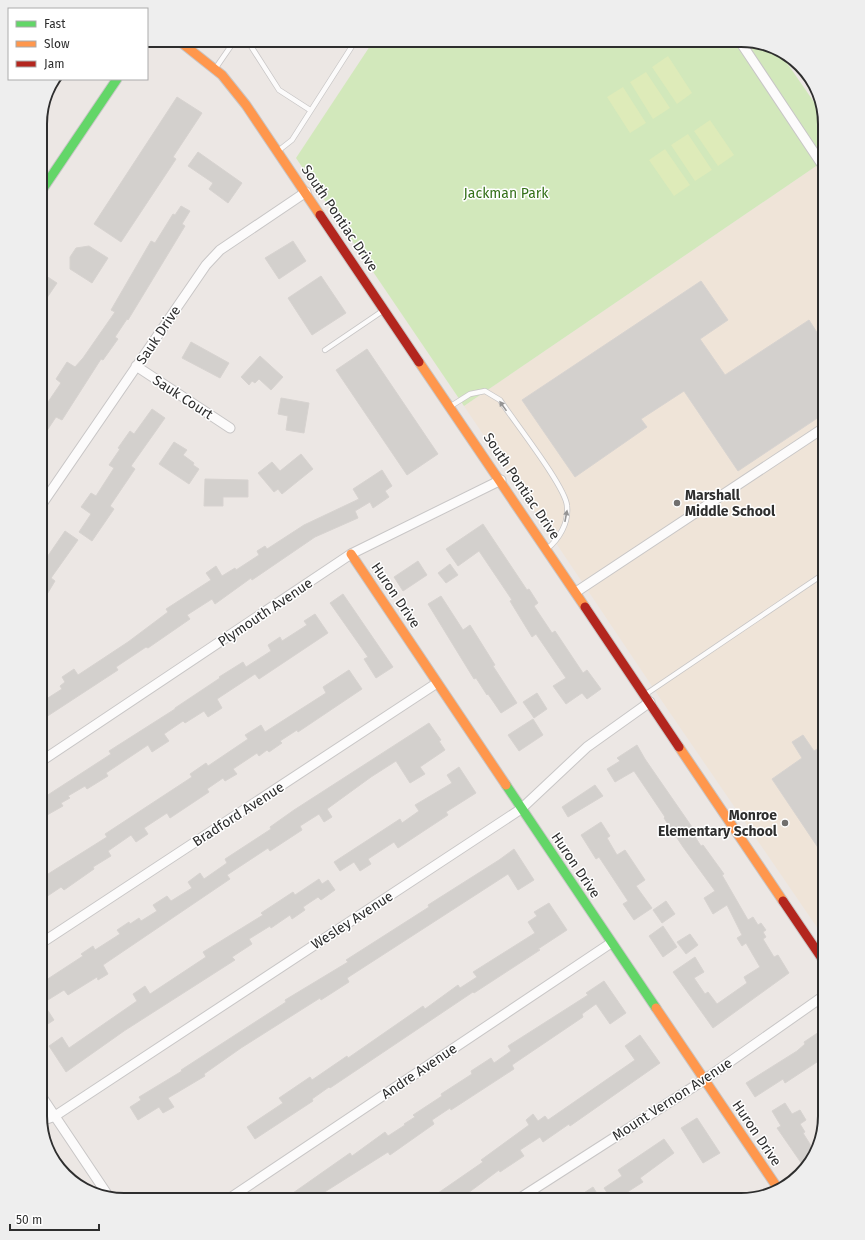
<svg xmlns="http://www.w3.org/2000/svg" width="865" height="1240" font-family="'Fira Sans',sans-serif">
<rect width="100%" height="100%" fill="#ece7e4"/>
<!-- education -->
<path fill="#efe4d8" d="M825,160V939L666,707L464,406Z"/>
<!-- green -->
<path fill="#d2e8bb" d="M374,40H746L778,50L823,115L825,124V160L464,406L296,158Z"/>
<!-- pitch -->
<path fill="#deebb9" d="M668,56L692,93L677,104L652,67Z
M646,72L670,108L653,119L630,82Z
M623,87L646,123L630,133L607,97Z
M710,120L734,155L718,166L694,131Z
M688,134L712,170L695,181L671,145Z
M665,149L690,185L674,196L649,160Z"/>
<!-- building -->
<path fill="#d3d0cd" stroke="#d7d3d0" d="M177,97L202,113L173,157L176,159L121,242L94,224Z
M198,152L242,183L228,203L209,189L213,183L188,166Z
M181,206L190,211L182,224L185,226L128,320L127,319L115,337L118,339L103,360L101,359L62,420L56,417L40,441V397L48,402L61,383L56,379L67,362L75,367L83,358L115,312L111,310L151,241L155,243L173,214L175,215Z
M293,241L306,261L279,279L265,258Z
M89,246L108,258L92,283L70,269V257L76,248Z
M40,272L57,283L40,308Z
M321,276L346,313L312,335L288,298Z
M701,281L728,320L700,339L725,375L809,320L825,345V413L738,471L684,391L641,419L647,427L575,477L522,400Z
M191,342L229,363L220,378L182,358Z
M367,349L438,454L407,475L336,370Z
M260,356L283,377L271,390L259,379L255,383L252,381L249,385L241,377Z
M281,398L309,403L304,433L286,430L288,416L278,414Z
M152,409L165,418L131,466L135,469L110,506L114,509L92,541L79,532L91,514L81,507L91,493L96,496L114,468L109,465L120,449L118,448L130,431L134,434Z
M174,442L187,450L183,455L194,463L193,465L199,469L189,484L159,464Z
M301,454L313,469L282,494L278,489L274,492L258,473L272,462L280,471Z
M382,470L392,486L385,491L389,497L373,508L370,502L355,511L358,518L315,537L252,580L251,578L215,604L212,599L187,615L190,619L148,648L146,647L116,667L118,670L40,721V703L62,689L60,686L65,682L62,677L74,669L78,675L128,642L168,612L166,609L211,580L206,573L216,566L222,576L235,568L236,570L259,555L257,551L265,546L267,549L304,525L359,499L353,489Z
M205,479L248,480V497H223V506H204Z
M483,524L527,590L529,589L538,603L534,606L552,633L555,631L583,673L587,670L601,689L587,699L582,693L566,704L553,686L566,678L536,634L532,637L510,601L512,600L479,551L458,566L446,549Z
M65,531L78,540L51,578L55,581L40,606V572L45,565L43,563Z
M418,561L427,575L403,591L394,577Z
M450,564L458,575L446,583L438,573Z
M343,594L393,667L376,678L364,659L368,657L330,603Z
M441,596L463,630L470,625L495,665L493,666L517,703L501,713L488,694L487,695L476,678L474,679L428,604Z
M315,614L328,633L259,679L255,674L217,699L222,708L208,717L204,711L185,723L183,721L164,734L169,741L152,752L148,745L106,773L108,776L87,789L85,786L68,796L70,798L61,803L63,806L40,819V800L111,754L109,751L175,709V708L220,678L219,677L243,662L246,667L271,651L268,645L280,637L282,641L307,625L304,621Z
M349,670L362,689L298,732L297,730L280,741L282,743L269,752L267,750L259,756L257,753L233,769L237,774L225,781L223,778L207,789L209,792L170,818L167,813L144,828L148,834L136,842L131,835L108,851L111,856L93,867L94,869L64,890L61,887L40,901V879L107,837L105,834L192,777L190,774L206,763L208,766L248,739L245,735L261,725L265,732L326,693L323,687Z
M537,693L547,709L534,718L523,702Z
M533,719L543,735L519,751L508,735Z
M429,723L441,740L439,741L445,750L420,767L425,774L410,783L396,761L371,777L327,809L332,817L324,822L319,814L300,826L302,830L270,851L268,848L227,875L230,879L103,965L108,974L98,980L97,977L68,995L64,990L43,1003L54,1020L40,1029V984L83,956L81,954L93,946L95,950L120,934L117,930L129,922L130,924L139,918L141,921L157,911L153,905L167,896L171,901L192,888L188,882L200,873L204,879L227,863L225,859L271,829L270,827L294,810Z
M803,735L814,751L825,744V858L772,779L802,758L792,742Z
M637,745L645,759L692,827L690,829L701,846L703,845L724,874L722,875L748,920L753,917L758,925L761,923L766,930L763,932L766,937L763,939L774,957L778,955L789,973L713,1028L673,972L695,957L704,972L694,978L705,994L708,992L717,1004L747,983L744,977L760,967L746,943L742,946L737,938L742,935L727,905L713,914L704,898L715,891L683,847L664,818L665,817L634,771L615,782L607,769L620,761L617,758Z
M459,767L476,793L446,812L448,815L398,848L394,842L368,859L371,864L360,871L354,862L340,871L334,862L400,819L402,823L419,811L415,805L452,783L447,775Z
M595,785L603,796L568,817L562,807Z
M601,822L610,836L607,838L617,855L625,850L645,880L636,886L652,908L634,920L623,904L628,901L599,857L596,859L581,835Z
M514,849L534,880L518,890L508,874L347,978L349,982L321,1000L320,998L241,1048L204,1074L205,1076L168,1098L174,1107L163,1113L159,1107L138,1120L130,1107L141,1100L139,1097L182,1071L181,1070L286,1002L285,1000L348,962L346,960L429,907L428,905L499,860Z
M319,879L322,884L328,880L335,890L321,900L318,897L303,907L305,910L292,919L290,915L271,928L270,926L249,939L252,944L232,957L235,960L124,1031L66,1072L49,1046L62,1037L69,1048L137,1001L133,994L145,986L150,994L206,957L203,952L263,915L261,913L293,892L295,895Z
M666,901L675,914L662,923L653,910Z
M549,903L567,930L538,949L540,950L474,993L473,992L330,1088L329,1087L312,1099L313,1101L255,1139L247,1127L283,1103L279,1098L310,1077L312,1080L347,1056L348,1058L423,1006L425,1009L458,985L460,988L477,977L473,972L535,933L528,922L537,916L534,912Z
M663,926L677,947L663,957L649,936Z
M690,934L698,945L686,954L677,942Z
M604,981L626,1013L610,1024L596,1004L582,1014L583,1017L512,1065L514,1069L451,1110L450,1108L432,1120L434,1124L390,1155L388,1152L312,1200H283L350,1153L352,1156L385,1132L388,1136L405,1125L404,1124L415,1117L413,1115L442,1096L441,1094L472,1074L471,1071L491,1058L494,1063L511,1051L508,1046L588,995L586,993Z
M825,1028V1049L817,1054L820,1060L785,1083L783,1079L755,1097L746,1083L797,1051L805,1044L804,1042Z
M640,1035L660,1063L570,1126L569,1124L543,1142L540,1137L520,1150L524,1156L500,1172L499,1170L464,1196L463,1195L455,1200H428L483,1162L481,1160L529,1125L526,1120L533,1114L538,1121L545,1116L548,1120L635,1060L625,1046Z
M785,1103L792,1114L800,1110L806,1120L800,1124L805,1132L803,1133L815,1152L814,1158L804,1167L777,1128L781,1126L772,1111Z
M697,1118L720,1153L703,1163L681,1128Z
M664,1139L674,1153L640,1178L643,1182L615,1200H612L604,1188L622,1176L618,1170Z
M593,1187L601,1200H573Z"/>
<g fill="none" stroke-linecap="round" stroke-linejoin="round">
<defs>
<path id="lane" d="M247,40L279,90L310,110
M215,69L235,40
M278,151L292,140L356,40
M325,350L384,310
M451,406L470,394L485,391L500,400C513,420 566,487 567,506C569,523 559,539 547,549
M646,694L825,573"/>
<path id="street" d="M739,40L825,169
M136,366L230,428
M40,507L206,265L220,250L306,192
M576,592L825,427
M40,762L351,554L501,480
M40,944L437,683
M40,1094L109,1197
M41,1121L55,1116L521,809L587,747L650,702
M227,1200L611,943
M517,1200L704,1080L825,995"/>
<path id="fast" d="M40,193L117,79
M506,785L656,1008"/>
<path id="slow" d="M178,40L222,75L246,105L320,215
M419,362L585,607
M351,554L506,785
M679,747L783,901
M656,1008L779,1190"/>
<path id="jam" d="M320,215L419,362
M585,607L679,747
M783,901L825,963"/>
</defs>
<!-- lane casing -->
<use href="#lane" stroke="#c8c6c6" stroke-width="6"/>
<!-- street casing -->
<use href="#street" stroke="#c8c6c6" stroke-width="11"/>
<!-- fast casing -->
<use href="#fast" stroke="#c8c6c6" stroke-width="11"/>
<!-- slow casing -->
<use href="#slow" stroke="#c8c6c6" stroke-width="11"/>
<!-- jam casing -->
<use href="#jam" stroke="#c8c6c6" stroke-width="11"/>
<!-- lane -->
<use href="#lane" stroke="#fcfbfb" stroke-width="4.5"/>
<!-- street -->
<use href="#street" stroke="#fcfbfb" stroke-width="9"/>
<!-- fast -->
<use href="#fast" stroke="#63d668" stroke-width="9"/>
<!-- slow -->
<use href="#slow" stroke="#ff974d" stroke-width="9"/>
<!-- jam -->
<use href="#jam" stroke="#b3261e" stroke-width="9"/>
</g>
<!-- one-way arrows -->
<defs><path id="oneway-solid" d="M-6-.8H1V-3.2L6.5 0L1 3.2V.8H-6Z"/></defs>
<g fill="#959494">
<use href="#oneway-solid" transform="translate(503 406) rotate(-125)"/>
<use href="#oneway-solid" transform="translate(566 516) rotate(-79)"/>
</g>
<!-- markers -->
<g fill="#706f6e" stroke="#fff" stroke-width="1.5">
<circle cx="677" cy="503" r="4"/>
<circle cx="785" cy="823" r="4"/>
</g>
<g text-anchor="middle" stroke-width="3" stroke-linejoin="round" paint-order="stroke">
<!-- park labels -->
<g font-size="14" fill="#347018" stroke="#fff">
<text x="506" y="198">Jackman Park</text>
</g>
<!-- street labels -->
<g font-size="14" fill="#2e2e2e" stroke="#fff">
<text transform="translate(340 218) rotate(56)" y="5">South Pontiac Drive</text>
<text transform="translate(158 335) rotate(-56)" y="5">Sauk Drive</text>
<text transform="translate(183 397) rotate(33)" y="5">Sauk Court</text>
<text transform="translate(522 486) rotate(56)" y="5">South Pontiac Drive</text>
<text transform="translate(396 595) rotate(56)" y="5">Huron Drive</text>
<text transform="translate(265 612) rotate(-34)" y="5">Plymouth Avenue</text>
<text transform="translate(238 814) rotate(-33)" y="5">Bradford Avenue</text>
<text transform="translate(576 865) rotate(56)" y="5">Huron Drive</text>
<text transform="translate(352 920) rotate(-33)" y="5">Wesley Avenue</text>
<text transform="translate(419 1071) rotate(-34)" y="5">Andre Avenue</text>
<text transform="translate(672 1099) rotate(-33)" y="5">Mount Vernon Avenue</text>
<text transform="translate(757 1133) rotate(56)" y="5">Huron Drive</text>
</g>
<!-- poi labels -->
<g font-size="14" font-weight="bold" fill="#2e2e2e" stroke="#fff" text-anchor="start">
<text x="685" y="500">Marshall<tspan x="685" dy="16">Middle School</tspan></text>
<text x="777" y="820" text-anchor="end">Monroe<tspan x="777" dy="16">Elementary School</tspan></text>
</g>
</g>
<!-- crop -->
<path d="M0 0H865V1240H0ZM124 47H741A77 77 0 0 1 818 124V1116A77 77 0 0 1 741 1193H124A77 77 0 0 1 47 1116V124A77 77 0 0 1 124 47Z" fill="#eee" fill-rule="evenodd"/>
<path fill="none" stroke="#2e2e2e" stroke-width="2" d="M124 47H741A77 77 0 0 1 818 124V1116A77 77 0 0 1 741 1193H124A77 77 0 0 1 47 1116V124A77 77 0 0 1 124 47Z"/>
<!-- legend -->
<rect x="8" y="8" width="140" height="72" fill="#ffffff" stroke="#ababab"/>
<rect x="16" y="21" width="20" height="6" fill="#63d668" stroke="#ababab"/>
<text x="44" y="28" font-size="12" fill="#2e2e2e">Fast</text>
<rect x="16" y="41" width="20" height="6" fill="#ff974d" stroke="#ababab"/>
<text x="44" y="48" font-size="12" fill="#2e2e2e">Slow</text>
<rect x="16" y="61" width="20" height="6" fill="#b3261e" stroke="#ababab"/>
<text x="44" y="68" font-size="12" fill="#2e2e2e">Jam</text>
<!-- scale -->
<path d="M10 1224v6h89v-6" fill="none" stroke="#2e2e2e" stroke-width="2"/>
<text x="16" y="1224" font-size="12" fill="#2e2e2e" stroke="#ffffff" stroke-width="3" paint-order="stroke">50 m</text>
</svg>
